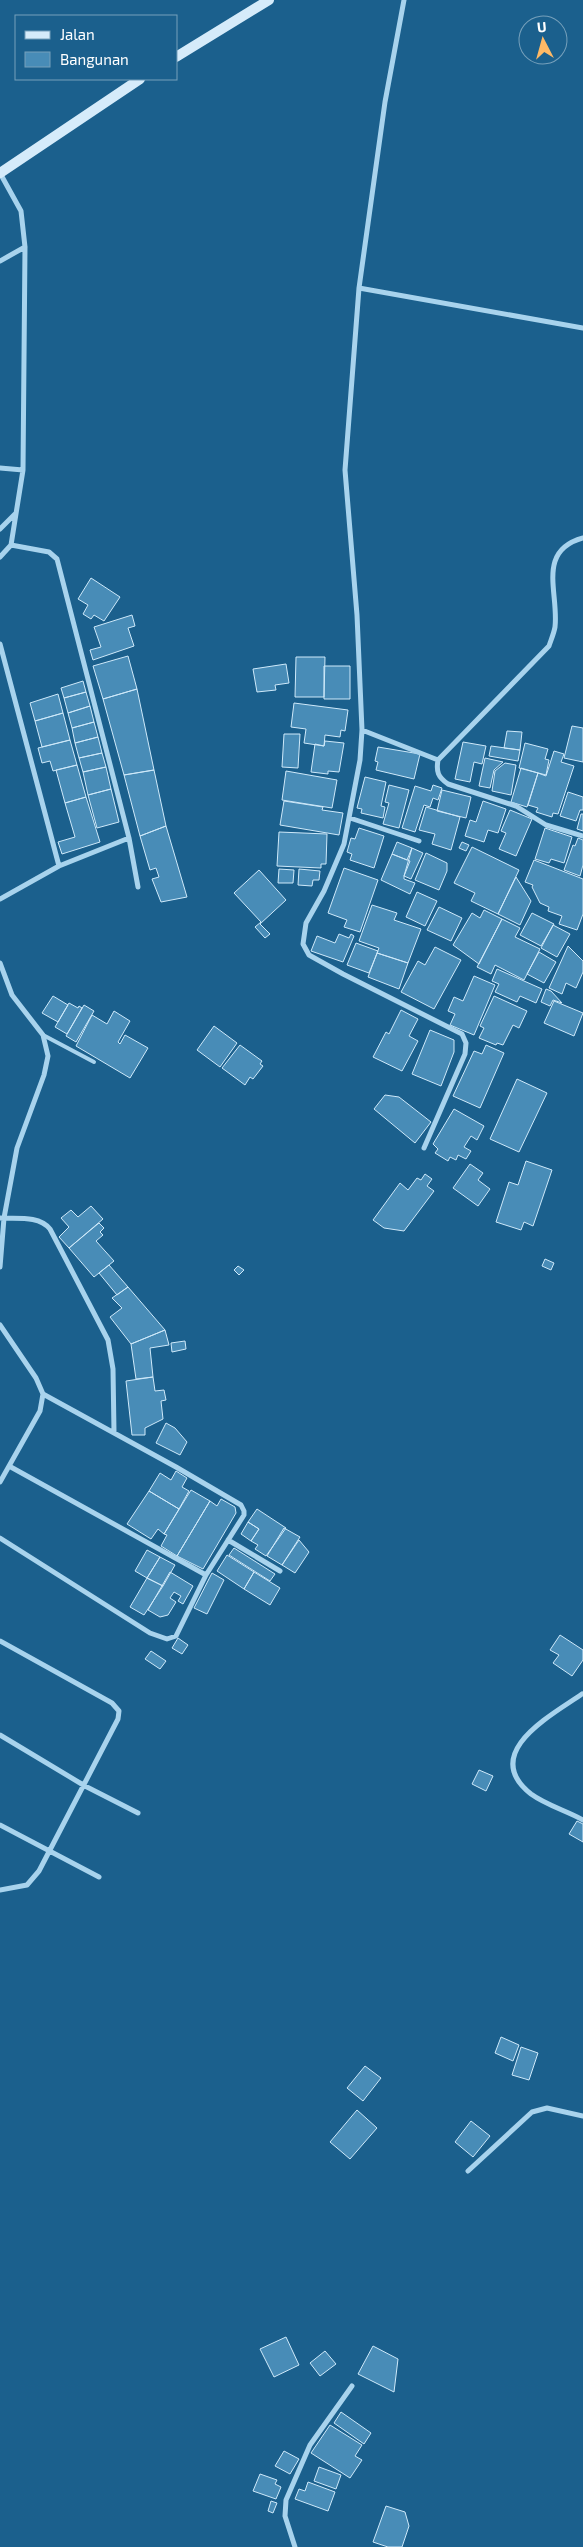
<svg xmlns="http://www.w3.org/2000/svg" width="583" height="2547" font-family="'Exo 2',sans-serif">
<rect width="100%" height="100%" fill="#1b608d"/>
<!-- building -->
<path fill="#488cb7" stroke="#cee9fa" d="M91,578L120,597L104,621L94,615L91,619L83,614L88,605L78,599Z
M132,615L135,626L128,628L134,646L93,660L90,650L101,647L94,627Z
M128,656L137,689L103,699L93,666Z
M296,657H325L324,697H295Z
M286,664L289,683L275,685L276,690L257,692L253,669Z
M324,666H350V699H324Z
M83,681L86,692L64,698L61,688Z
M137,689L154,770L124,775L103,699Z
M86,692L90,706L68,713L64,698Z
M58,694L63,713L35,721L30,703Z
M294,703L348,710L345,731L341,730L340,737L325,735L324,746L304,743L306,729L291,727Z
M90,706L94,722L72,728L68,713Z
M63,713L70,740L42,747L35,721Z
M94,722L98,737L75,743L72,728Z
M572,726L583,728V762L564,758Z
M507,731L522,732L520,750L504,748Z
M284,734H300L298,768L282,767Z
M98,737L102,753L79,758L75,743Z
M70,740L77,765L53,771L50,761L42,763L38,748Z
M325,741L344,743L339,772L328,771V774L311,772L315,744L324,746Z
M463,742L486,746L482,764L474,762L470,782L455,779Z
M525,743L548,749L545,759L549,760L546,775L519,768Z
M491,746L520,750L518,761L489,756Z
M378,747L420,754L414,779L376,770L378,762L375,761Z
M554,751L564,754L561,762L574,766L558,814L553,813L552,817L536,812L538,808L528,805L538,773L546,776Z
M102,753L106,767L83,772L79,758Z
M485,758L503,762L494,770L490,788L479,786Z
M505,763L516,765L511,795L492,791L495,771Z
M77,765L86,797L65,803L56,770Z
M106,767L111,789L88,795L83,772Z
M521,768L538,773L527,807L511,802Z
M154,770L166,826L140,836L124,775Z
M286,771L337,780L332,808L282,800Z
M365,777L386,782L381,806L385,807L383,818L361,813L362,809L357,808Z
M389,785L409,790L399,828L383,824L389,803L385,802Z
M433,785L442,788L438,800L433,798L430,807L424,805L415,832L402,828L415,786L431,791Z
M111,789L119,822L97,828L88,795Z
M442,790L471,797L466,818L437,811Z
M568,792L583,797V810H580L576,821L560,816Z
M86,797L100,842L62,854L58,842L75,837L65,803Z
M284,801L323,807L322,810L343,813L339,835L280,825Z
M483,801L506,809L498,833L488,830L484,842L465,836L470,820L476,822Z
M426,807L460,817L451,850L432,844L435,834L419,830Z
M510,810L532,819L516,856L499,849L506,833L501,831Z
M581,814H583V831L577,829Z
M166,826L187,897L161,902L152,879L159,877L156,868L150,870L140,836Z
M359,828L384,836L374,868L350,860L352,854L347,852L351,838L355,839Z
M545,828L572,837L564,863L551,859L549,863L535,859Z
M279,832L327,834L326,864H321V868L277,866Z
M578,838L583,840V865L580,876L564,870L573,845L575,846Z
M397,842L412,848L407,860L392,854Z
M462,842L469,845L466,851L459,848Z
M472,847L519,870L498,914L471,901L475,893L454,883Z
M412,848L423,853L411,879L404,876Z
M426,853L447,863V871L439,890L415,880Z
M392,854L410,861L404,876V879L415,883L410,894L381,880Z
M534,860L583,879V914L577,930L559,924L562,916L548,911L549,907L540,903L532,887L533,885L525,882Z
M344,868L378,880L360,932L344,927L347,920L328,913Z
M279,869L294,870L293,883H278Z
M299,869L320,871L319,880H313L312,886L298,885Z
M259,870L286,900L260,924L270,934L265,938L255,927L261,922L234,893Z
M516,877L531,901L520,925L498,914Z
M417,892L437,901L425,926L406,917Z
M372,905L397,913L394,920L421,929L408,963L377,953L379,948L359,941Z
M439,907L462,918L451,941L427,930Z
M484,910L502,919L479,964L453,945L472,913L480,918Z
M532,913L554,924L541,946L520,935Z
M502,919L520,928L515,937L540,949L524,980L495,965L491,974L477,967Z
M553,925L570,934L557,957L541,948Z
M339,934L349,938L351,934L354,936L343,962L311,951L317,936L335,943Z
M356,943L378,951L369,973L347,965Z
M568,946L583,961V972L576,988L566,983L562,994L549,988Z
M435,947L461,960L434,1009L401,992L418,961L425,965Z
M539,952L556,962L544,983L527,974Z
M377,953L408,963L399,989L368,977Z
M497,969L542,989L536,1003L520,996L517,1002L495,992L499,984L492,981Z
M474,976L495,985L474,1035L450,1025L455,1014L448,1011L454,997L463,1001Z
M546,989L551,991L562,1003L553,1000L550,1006L541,1002Z
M53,996L68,1005L58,1022L42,1013Z
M494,996L527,1011L519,1028L513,1025L503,1045L497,1043L496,1045L479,1038L484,1028L480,1026Z
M554,1001L583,1013L574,1036L544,1023Z
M69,1003L78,1008L79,1006L82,1008L67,1034L55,1027Z
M84,1005L94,1011L76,1042L66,1036Z
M401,1010L418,1019L409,1036L418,1041L402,1071L373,1057L386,1032L389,1034Z
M114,1011L130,1021L118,1042L120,1044L125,1035L148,1048L130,1078L76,1046L92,1015L107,1024Z
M214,1026L237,1043L220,1067L197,1050Z
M430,1030L454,1040V1052L441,1086L412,1074Z
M240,1045L262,1061L260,1064L263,1066L253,1079L250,1077L245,1085L222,1068Z
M486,1045L504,1053L480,1108L453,1096L474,1051L482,1054Z
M517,1079L547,1093L519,1152L490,1139Z
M385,1095L399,1097L431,1122L415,1143L374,1109Z
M454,1109L484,1126L477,1140L471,1136L464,1147L471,1151L466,1159L458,1155L456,1160L450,1157L448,1161L435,1153L438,1149L433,1144Z
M526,1161L552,1170L533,1226L524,1222L521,1230L496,1222L509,1182L518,1185Z
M470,1164L483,1173L478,1180L490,1189L478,1206L453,1188Z
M425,1174L432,1179L427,1186L434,1191L404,1231L384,1228L373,1220L400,1183L408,1190L417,1178L421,1180Z
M91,1206L103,1219L69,1248L59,1237L69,1227L61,1218L71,1210L78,1217Z
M99,1223L104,1228L100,1232L103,1235L96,1241L114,1261L94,1277L69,1248Z
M545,1259L554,1263L551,1270L542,1266Z
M109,1265L128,1287L117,1295L99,1273Z
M238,1266L244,1270L239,1275L234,1270Z
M128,1287L165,1330L131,1344L110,1317L122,1308L112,1298Z
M165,1330L169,1345L150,1348L153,1377L136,1379L131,1344Z
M185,1341L186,1349L172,1352L171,1343Z
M153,1377L155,1391L164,1390L166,1400L161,1401L163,1419L145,1428V1435H132L126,1381Z
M166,1423L175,1428L187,1442L180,1455L156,1443Z
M176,1471L187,1478L182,1487L189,1491L179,1509L149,1491L160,1473L171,1480Z
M191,1490L210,1501L177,1556L161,1546L167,1535L164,1534Z
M149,1491L179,1509L164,1534L158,1529L151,1539L127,1524Z
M221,1499L235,1507L236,1513L203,1569L177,1556L210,1501L217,1506Z
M257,1509L286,1528L266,1556L255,1549L258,1545L251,1541L259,1529L248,1522Z
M248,1522L259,1529L251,1541L241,1534Z
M284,1528L300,1537L282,1565L267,1556Z
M299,1540L309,1552L295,1573L282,1565Z
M234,1548L275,1574L270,1581L229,1555Z
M147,1550L160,1557L147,1578L135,1571Z
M227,1555L254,1572L244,1589L217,1571Z
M160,1557L175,1565L163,1586L147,1578Z
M170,1572L193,1586L183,1604L178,1601L181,1596L174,1592L170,1598L176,1602L168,1615L160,1617L148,1610Z
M254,1572L280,1588L270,1605L244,1589Z
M212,1573L224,1580L207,1614L194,1608Z
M147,1578L163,1586L144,1615L130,1607Z
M560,1635L583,1650V1660L572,1676L553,1663L559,1655L550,1650Z
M178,1638L188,1645L182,1654L172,1648Z
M151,1651L166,1661L160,1669L145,1659Z
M479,1770L493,1776L486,1791L472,1784Z
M577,1821L583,1824V1842L569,1834Z
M501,2037L519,2045L513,2061L495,2053Z
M521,2047L538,2053L529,2080L512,2075Z
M365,2066L381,2078L363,2101L347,2088Z
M357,2110L377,2128L350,2159L330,2142Z
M471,2121L490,2136L473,2157L455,2142Z
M286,2337L299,2365L274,2377L260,2349Z
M373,2346L398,2359L394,2392L358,2374Z
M325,2351L336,2364L320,2376L310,2363Z
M341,2412L371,2433L364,2444L334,2423Z
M330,2425L362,2445L355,2456L362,2460L350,2478L311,2453Z
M284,2451L299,2459L290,2474L275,2466Z
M319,2467L341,2475L336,2489L314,2481Z
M260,2474L277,2480L275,2484L281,2487L276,2499L253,2491Z
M308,2482L335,2492L328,2511L295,2499L299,2489L305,2491Z
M271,2501L277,2503L273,2513L268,2511Z
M386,2506L405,2512L409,2526L402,2547H388L373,2542Z"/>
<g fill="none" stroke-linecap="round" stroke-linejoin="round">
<!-- lane -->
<path stroke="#a8d3ed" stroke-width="4" d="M43,1035L94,1062"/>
<!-- street -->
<path stroke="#a8d3ed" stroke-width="5" d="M404,0L385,102L359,288L345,470L357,615L362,730L360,760L344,844L324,891L306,923L303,944L309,955L343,974L462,1034L466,1043L465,1054L424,1148
M0,173L21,211L25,247L23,470L11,545L0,557
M0,261L25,247
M359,288L583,328
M0,468L23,470
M0,529L15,514
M583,538C536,551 559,593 555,627C554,633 551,640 549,646L438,760C436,772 438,777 448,784L516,806L546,825L583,836
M11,545L49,552L57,559L129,838L138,887
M0,644L59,866
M362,730L438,760
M350,818L419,841
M0,899L59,866L129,838
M0,963L12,995L43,1035L48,1056L44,1075L17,1148L4,1218L0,1267
M0,1218C16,1219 39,1215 50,1229L108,1340L113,1369L114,1432
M0,1325L36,1378L43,1394L40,1411L0,1482
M9,1466L206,1575
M0,1538L150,1633L167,1639L176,1636L206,1575L244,1515V1511L241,1505L176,1467L43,1394
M228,1540L280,1571
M0,1641L112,1703L119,1711L118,1719L39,1871L27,1885L0,1890
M582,1694C552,1715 479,1753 531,1794C546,1805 567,1811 583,1820
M0,1735L85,1786L138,1813
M0,1825L99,1877
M468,2171L532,2112L547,2108L583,2116
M295,2547L285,2516L286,2500L310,2445L352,2386"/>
<!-- secondary -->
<path stroke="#d5ebfa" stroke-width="10" d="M176,57L269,0
M0,173L140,79"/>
</g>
<!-- legend -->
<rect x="15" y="15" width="162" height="65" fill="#1b608d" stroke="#76a0bb"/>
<rect x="25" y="31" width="25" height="8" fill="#d5ebfa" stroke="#76a0bb"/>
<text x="60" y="40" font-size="15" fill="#ffffff">Jalan</text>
<rect x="25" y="52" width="25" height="15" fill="#488cb7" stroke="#76a0bb"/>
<text x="60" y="65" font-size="15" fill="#ffffff">Bangunan</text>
<!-- north arrow -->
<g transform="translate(543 40) rotate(354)"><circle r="24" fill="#1b608d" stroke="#76a0bb"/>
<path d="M0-4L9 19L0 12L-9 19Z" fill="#feb965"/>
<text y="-8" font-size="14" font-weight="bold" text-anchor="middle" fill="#ffffff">U</text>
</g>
</svg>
